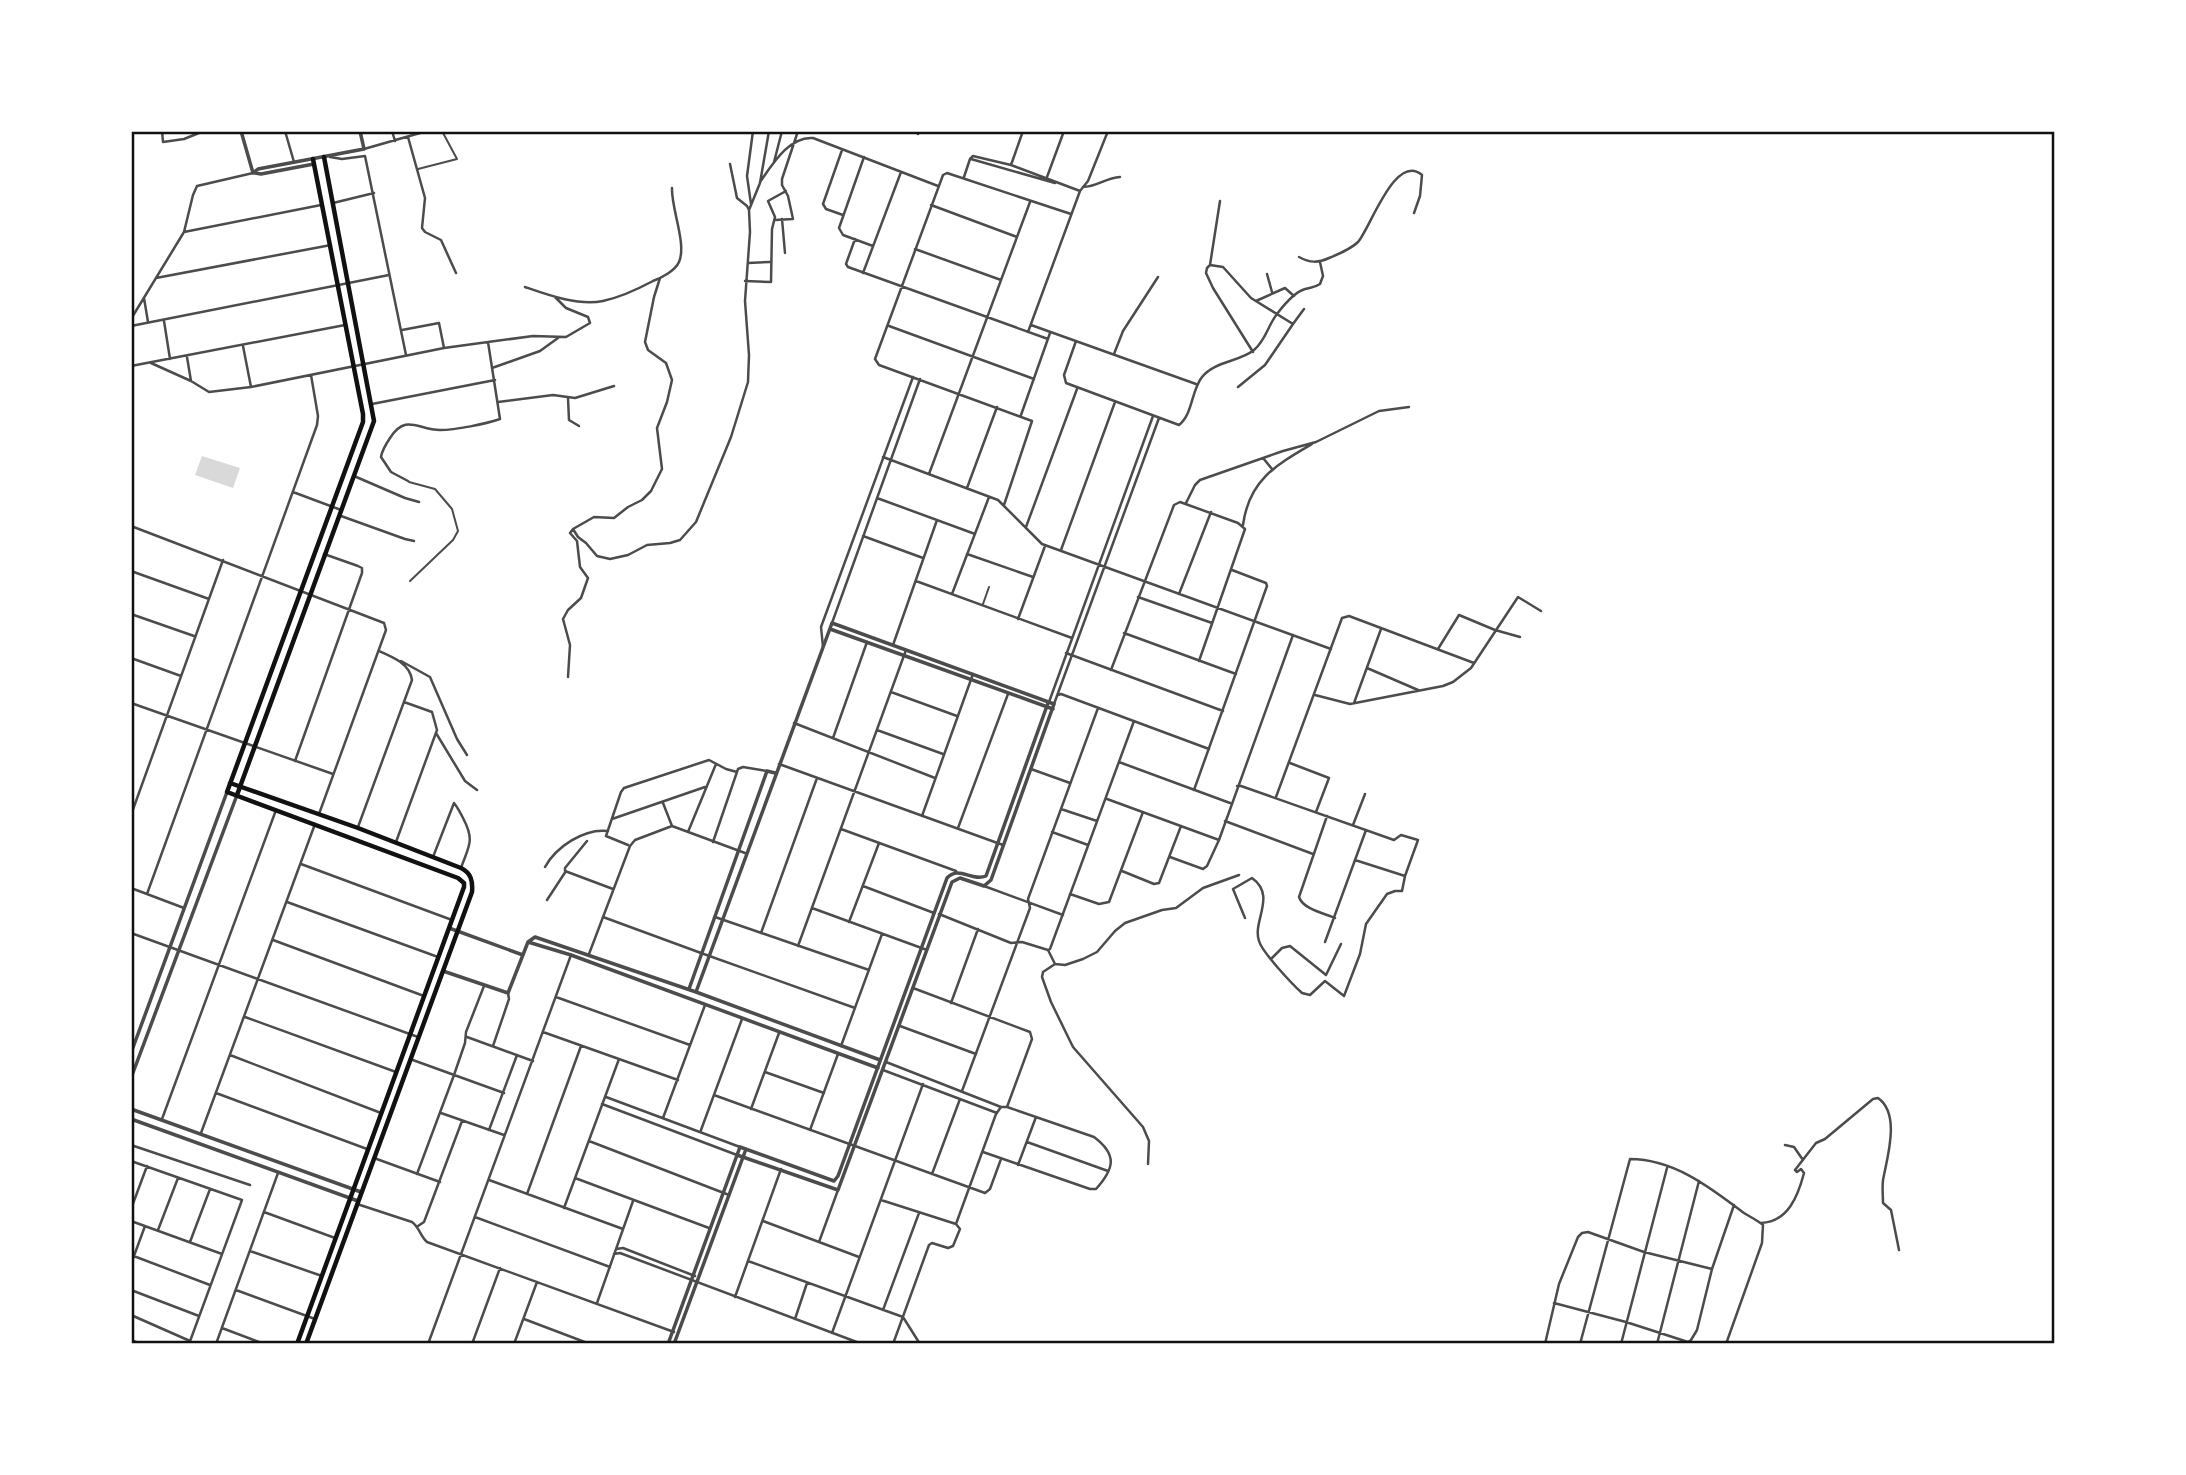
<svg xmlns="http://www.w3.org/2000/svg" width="2186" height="1475" font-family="'Titillium Web',sans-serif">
<rect width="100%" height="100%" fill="#fff"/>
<!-- water -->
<path fill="#d9d9d9" d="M202,456L240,468L233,488L195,475Z"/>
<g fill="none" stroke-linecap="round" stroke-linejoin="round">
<!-- service -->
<path stroke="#4c4c4c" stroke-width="2" d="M418,169L457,159L442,131
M409,482L435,489L452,509L458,531L453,540L410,581
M983,604L989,587"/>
<!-- pedestrian -->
<path stroke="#4c4c4c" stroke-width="2.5" d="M603,917L701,953"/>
<!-- minor -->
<path stroke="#4c4c4c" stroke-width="2.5" d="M162,131L163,142L184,139L204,131
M285,131L294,162
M392,131L395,141
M914,131L918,134
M408,137L425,198L422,228L425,232L441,240L456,273
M364,149L427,131
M842,150L823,204L826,209L843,215
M330,157L342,159L365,156L406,355
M864,157L839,228L843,235L873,246
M971,159L1055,183
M774,162L782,131
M730,164L737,198L747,206L749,210
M1011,165L1023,131
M964,177L970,159L973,156L1011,165L1080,191
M1047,177L1064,131
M760,182C772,165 789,136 813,138L938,186
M1083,187C1097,187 1105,178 1120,177
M1220,201L1210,265L1207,268L1206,273L1213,288L1253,352
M333,203L374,193
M751,204L747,176L753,131
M931,205L1017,237
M782,219L785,253
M775,220L793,219L788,196L782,185V179L798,131
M184,232L321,205
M855,239L846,264L848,267L1048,339
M915,249L1001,280
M1299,257C1310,263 1318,263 1329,258C1339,254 1351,249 1358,242C1370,229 1395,152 1422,175L1420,196L1414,213
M748,263L770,262
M1210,265L1223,267L1251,298L1293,324L1265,365L1238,387
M863,273L901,172
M1267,274L1272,292
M156,278L331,245
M745,281L771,282L772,229L775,217L768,201L786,191
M525,287C548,295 578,306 603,301C621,297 638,289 653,281C661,278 675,271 679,262C687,244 671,208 672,188
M144,298L148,322
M1256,301L1285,288L1294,296
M131,319L184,232L193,195L197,186L253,173
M164,321L170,359
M1293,324L1304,309
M1031,325L1196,384
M131,326L389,275
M889,326L1034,379
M402,330L439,323L444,348
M1028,332L1080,191L1088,181L1108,131
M1076,341L1064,375L1066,383L1179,425C1193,414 1191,391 1202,377C1215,361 1239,362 1254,350C1266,340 1268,325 1277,314C1283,306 1295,292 1305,289C1311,287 1314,288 1320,284L1323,276L1320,262
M243,346L251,387
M1114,354L1123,331L1158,277
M187,357L191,381
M151,363L191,381L209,392L251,387L444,348L533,336L566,337L590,323L588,317L566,308L555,297
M131,366L345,325
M492,368L540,351L558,338
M568,398L569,420L579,426
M498,402L553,395L575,398L614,386
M372,404L495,380
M1021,415L1050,333
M883,457L998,500L1042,544L1331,649
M1263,458L1272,469
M929,474L1030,202
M354,476L405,498L419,502
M408,481L391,472L381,457C382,450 386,444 390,438C406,413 418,430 440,430C456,430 485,424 500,419L488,342
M967,488L997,407
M293,492L341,510
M877,498L975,534
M1186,503L1195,485L1200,480L1283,451L1316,442L1379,411L1409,407
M1004,505L1032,421L879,365L875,359L943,175L947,173L1071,214
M341,516L405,539L414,541
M1243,525C1249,480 1276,465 1312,444
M131,526L384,623L386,630L319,814
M1026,527L1077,389
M573,529L578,537L586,543L597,556L610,559L628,555L647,545L670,543L680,540L696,522L731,437L748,382L749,355L745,301L750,232L749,210L760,183L769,131
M573,529L594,517L614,518L628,507L642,500L651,491L662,469L657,428L667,402L672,380L666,363L648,350L645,342L654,297L660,278
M863,536L923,558
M1061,550L1115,402
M967,554L1033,577
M131,571L209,599
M916,581L1072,638
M952,594L989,497
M1179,594L1211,512
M1138,597L1212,623
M131,614L194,636
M1018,619L1045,546
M832,623L920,379
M1124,633L1236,674
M893,645L937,520
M823,647L821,627L913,377
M1438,649L1459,615L1495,630L1520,637
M1066,653L1223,711
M131,658L181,676
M401,661L430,677L457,739L467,755
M1367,668L1418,690
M1111,670L1174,505L1180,502L1238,523L1245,529L1199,661
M568,677L570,645L563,619L568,610L581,598L588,578L580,567L577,541L570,533L573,529
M891,692L957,716
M1058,695L1061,694L1209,749
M1315,695L1350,704L1443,686L1453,682L1471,668L1518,597L1541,611
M1049,702L1153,416
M131,703L333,774
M1354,703L1381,629
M1054,704L1159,418
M794,723L935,778
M877,730L943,754
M436,733L465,781L477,790
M833,738L867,642
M295,761L362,573V568L358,566L324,554
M1119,762L1230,803
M1290,763L1329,778L1316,812
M779,764L1003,845
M1031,769L1070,783
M1237,786H1241L1394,840L1401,835L1418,840L1405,876L1402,891H1395L1387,894L1366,924L1360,954L1344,996L1325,981L1310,995L1302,993C1292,984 1262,952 1259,941C1252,921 1277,896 1252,878L1233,889L1245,918
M1194,790L1267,586L1266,583L1232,570
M1276,797L1342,618L1349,616L1474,663
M1107,799L1219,840
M663,803L672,826
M1061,809L1097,821
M131,815L223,560
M922,816L973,674
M1327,816L1299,897C1303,909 1323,913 1335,918
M612,819L705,787
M1225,821L1313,854
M1353,825L1365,794
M358,827L412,680C410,664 393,657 379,651
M958,828L1008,694
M841,829L956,871
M688,832L716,764
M1052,832L1088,845
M587,841L565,868V871L613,889
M396,842L437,730L432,712L404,702
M713,842L738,769L743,767L767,771
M628,845L606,836L621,792L624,788L709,760L726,769L737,772
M433,857L454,803C458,808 460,812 463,818C475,841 469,845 461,868
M1170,857L1203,869L1207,866L1219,840L1293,635
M1355,860L1405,876
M301,864L452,920
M545,867C556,847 584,828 608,831
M1122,871L1154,884L1159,883L1181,826
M863,886L934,913
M984,886L1063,915
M131,888L184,908
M147,894L317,425L318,416L311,375
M1070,894L1099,904L1109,902L1143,812
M547,900L566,871
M287,902L438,957
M812,908L927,950
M939,914L1011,943L1022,942L1048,950L1050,949L1134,721
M715,917L869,970
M849,922L879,843
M131,933L418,1037
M761,933L817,778
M273,940L424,996
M1325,942L1366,830
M798,946L906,650
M1048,950L1055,964L1043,972L1042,977L1051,1002L1073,1047L1143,1127L1149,1141L1148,1164
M701,953L855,1008
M589,954L630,846L635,840L672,826L745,853
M1272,958L1282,948L1290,946L1326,975L1341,944
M1055,964L1065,965L1083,959L1097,952L1115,931L1125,923L1162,910L1176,908L1203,888L1239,875
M556,997L690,1045
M951,1003L978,929
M245,1017L396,1072
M900,1026L976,1054
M543,1032L678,1080
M467,1037L533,1061
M493,1046L509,999L508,993
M841,1046L882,934
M230,1055L381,1113
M410,1059L504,1093
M886,1062L1001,1107
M883,1070L997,1113
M765,1072L824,1093
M962,1091L1030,908L1028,899L1098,708
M216,1093L367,1149
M714,1095L985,1193L990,1189L1001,1159
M606,1097L740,1147
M602,1104L737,1155
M751,1109L779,1033
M441,1113L504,1135
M663,1118L705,1005
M162,1119L276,810
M489,1130L517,1055
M701,1130L742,1019
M810,1130L838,1054
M201,1133L315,824
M589,1141L729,1195
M1027,1142L1108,1171
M131,1145L250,1185
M1785,1145L1794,1147L1803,1160
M983,1152L1090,1189H1096C1114,1169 1118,1155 1094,1137L1007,1107
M374,1158L440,1182
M131,1161L242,1200L189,1344
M1018,1165L1036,1117
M417,1174L454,1075L465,1043L466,1032L484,986
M932,1174L960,1099
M575,1178L709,1228
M489,1180L623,1229
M527,1194L581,1046
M881,1200L956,1224
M357,1204L412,1222C420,1228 420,1236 427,1242L674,1332
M564,1208L619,1059
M131,1209L147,1166
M264,1212L335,1238
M475,1217L610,1267
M131,1221L222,1254
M763,1221L859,1257
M1761,1223C1788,1222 1798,1196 1804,1173L1801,1169L1797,1172L1795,1170L1816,1143L1825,1139L1873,1099L1878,1098C1901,1114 1887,1158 1883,1180C1882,1188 1883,1196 1883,1203L1891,1210L1899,1250
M418,1226L424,1222L462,1121
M158,1230L178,1178
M190,1242L210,1189
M819,1242L838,1190
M616,1249L623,1248L695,1276
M250,1251L322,1276
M614,1254L620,1253L862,1344
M131,1255L210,1285
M748,1261L903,1317L920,1344
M131,1264L145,1226
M131,1290L199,1316
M236,1290L315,1319
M735,1297L781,1169
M597,1303L633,1201
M1554,1303L1626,1322L1688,1342L1691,1340L1697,1330L1712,1269L1734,1205
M883,1310L919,1213
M131,1315L190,1341
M524,1319L590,1344
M795,1319L807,1283
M222,1328L264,1344
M832,1333L923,1084
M131,1340L141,1344
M216,1344L278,1173
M428,1344L571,955
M472,1344L500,1268
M514,1344L537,1282
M893,1344L929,1245L932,1243L948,1248L953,1246L960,1229L956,1224L996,1114L1001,1107H1007L1032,1039L1030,1032L913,988
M1545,1344L1559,1284L1578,1237L1582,1233L1588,1232L1644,1252L1712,1269
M1580,1344L1630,1159C1674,1159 1711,1188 1744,1213C1750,1217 1757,1220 1763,1225L1762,1243L1726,1344
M1621,1344L1667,1168
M1657,1344L1699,1181"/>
<!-- tertiary -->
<path stroke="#4c4c4c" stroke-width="3.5" d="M241,131L253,173
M253,173L258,169L364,149L360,131
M255,173L261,174L314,164
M830,629L1053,709
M449,928L523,955
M528,942L571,955L878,1068
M443,971L508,993L528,942L535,937L696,992L880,1060
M689,989L767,771L775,773
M696,992L832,623L1054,704L991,880L984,886L960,878L952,882L838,1190L737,1155
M131,1053L227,792
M131,1078L237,795
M131,1109L361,1192
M131,1119L358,1201
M834,1181L838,1176L947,878C959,865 972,882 986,876L1048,703
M668,1344L740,1147L834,1181
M674,1344L746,1149"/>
<!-- secondary -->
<path stroke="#111" stroke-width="4.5" d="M230,783L358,828L461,868C471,873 473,881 472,892L306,1344
M237,795L374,421L324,157
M297,1344L464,887V883L458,878L227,792L363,422V414L313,159"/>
</g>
<!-- border -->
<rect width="2186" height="1475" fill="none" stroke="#ffffff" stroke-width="266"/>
<rect x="133" y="133" width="1920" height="1209" fill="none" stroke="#111" stroke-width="2.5"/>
</svg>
